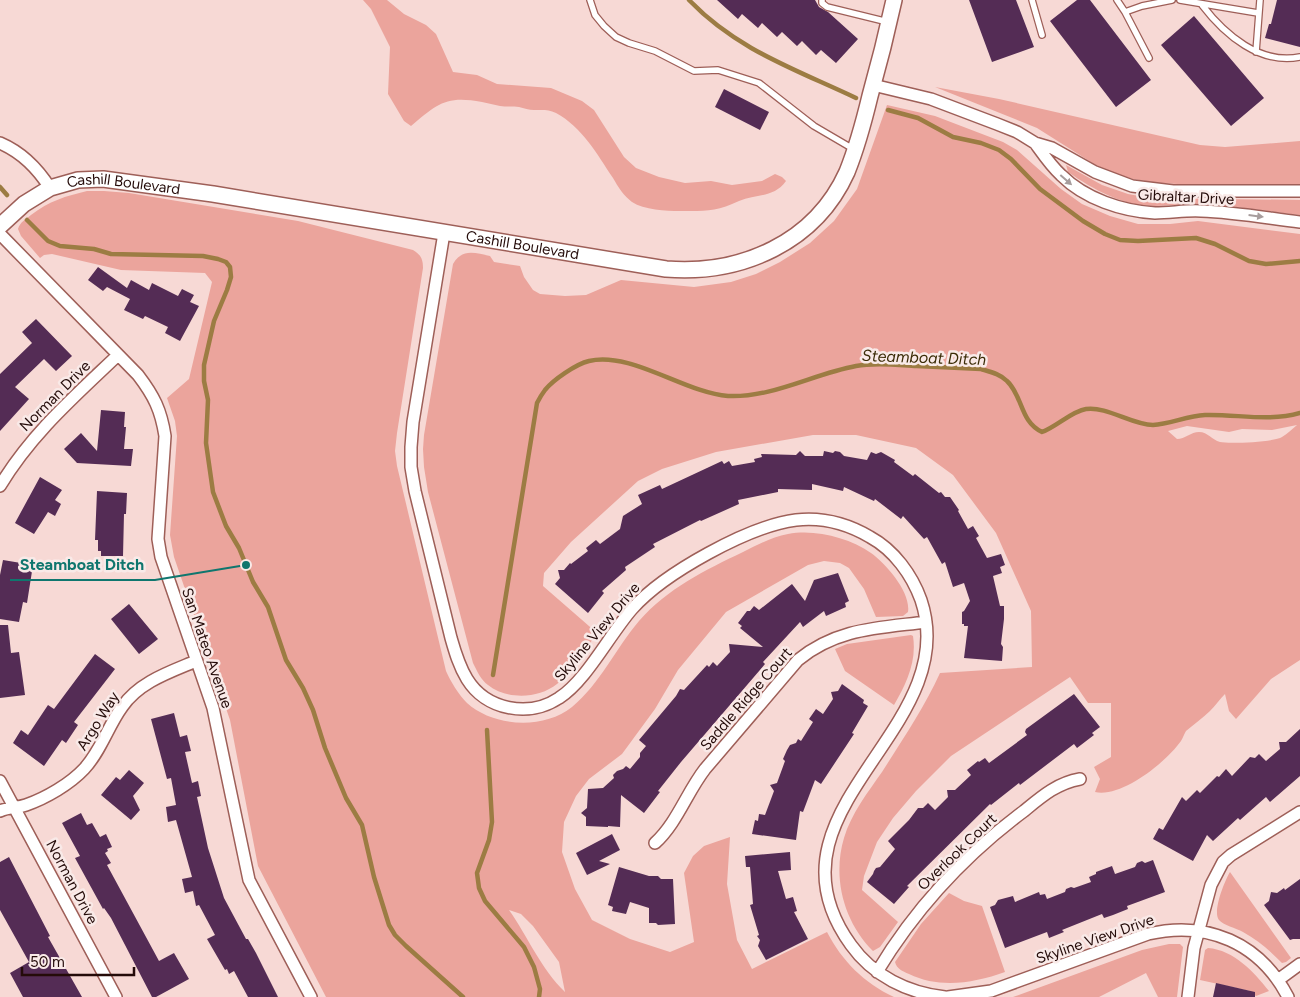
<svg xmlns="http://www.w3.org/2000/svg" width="1300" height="997" font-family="Figtree,sans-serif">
<rect width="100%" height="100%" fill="#f7d9d5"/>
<!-- green -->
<path fill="#eba49c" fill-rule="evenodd" d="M363,0H387L404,14L426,25L436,34L453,72L477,75L497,84L551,88L582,101L594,110L624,157L636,168L659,177L685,183L711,181L732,185L762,181L775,174L782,177L786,181C774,198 756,194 739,201C716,212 705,211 680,211C666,211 644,210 632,202C624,196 618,187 613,178C597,154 582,127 556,113C548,109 542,110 534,110C529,110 524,108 519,107C513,106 506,107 500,106C494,105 488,103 482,102C446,95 437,104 411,126L404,121L388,94L390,47L371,9Z
M935,87L999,99L1200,145L1225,147L1300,141V184L1196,185L1159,183L1133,179L1108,171L1094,164L1037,128Z
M887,105L935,116L1003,142L1017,150L1061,189L1082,204L1110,216L1138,224H1170L1198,221L1300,234V660L1271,679L1236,719L1229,711L1225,694C1220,699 1215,706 1210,711C1203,718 1194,724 1186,731C1184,734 1183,738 1181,741C1166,762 1122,798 1095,792L1100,779L1094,767L1111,757V703H1088L1070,677L951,756L916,791L893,818L877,842L864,876L862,890L898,922L880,947L873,951C844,922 832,878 844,838C851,814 868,792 882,772C903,739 924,708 940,673L1032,667L1031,611L996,533L953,475L916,448L856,435H813L716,452L662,469L638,481L571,542L544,573L543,586L597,633C585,650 573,672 557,684C538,699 507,700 488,685C481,680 477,671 473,663L428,492L424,467L423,449L424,435L453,264C462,248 475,253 490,256L494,262L520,266L524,277L533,290L540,294L565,296L586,295L621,280L694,287L731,282L756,274L780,262L810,243L834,221L857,189ZM1297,425C1292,429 1287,434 1282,437C1274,442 1229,444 1220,442C1212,440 1208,432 1199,432C1191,432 1185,439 1177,439L1168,431L1187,426L1229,432L1242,429L1272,430Z
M1066,165L1102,185L1128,194L1150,198L1300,200V215C1267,211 1234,206 1201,204C1186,203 1171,206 1155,206C1123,206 1094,190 1068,172Z
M87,191H104L129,193L298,221L413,250C421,255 423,259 423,268L397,433L395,451L397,466L446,671C451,682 458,694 467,703C494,727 543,730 572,707C600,684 616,648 639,621C667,589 705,570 743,552C757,545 772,537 788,534C816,529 849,538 871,553C886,564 911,592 908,612L903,616L876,617L864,589L849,568L840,563L824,561L808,565L726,612L678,670L655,709L622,754L589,779L576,796L564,822L562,852L575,889L592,920L630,939L670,952L694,942L684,873L693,856L704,846L730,837L727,884L737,940L752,969L827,932C842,961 864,983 894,997H326L258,866L230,720L174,557L170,535L177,436L175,421L167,398L189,379L212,282L205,273L121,270L52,254L44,255L40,258L21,236L18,229C20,222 26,219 31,215C49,201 66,196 87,191ZM509,910L521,914L533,926L559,962L565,992C541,969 528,937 509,910Z
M911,635L913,636C917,662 906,684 894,705L845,671L835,649L847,644Z
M1230,872L1291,958L1286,962L1282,963C1270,951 1258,940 1243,932C1236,928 1223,925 1219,920C1212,912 1225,880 1230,872Z
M949,893L964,901L982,906L1005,972C974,983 940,989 909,974C902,971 897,969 895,962L921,924Z
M1169,944H1180L1183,947L1177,997H1158L1146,973L1099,997H1013L1142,950Z
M1208,948C1234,950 1254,972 1269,991L1256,996L1250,991L1200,980L1205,950Z"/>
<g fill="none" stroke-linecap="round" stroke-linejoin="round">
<!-- stream -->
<path stroke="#9c7c43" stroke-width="4.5" d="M689,0C737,50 795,69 856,98
M888,110L918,118L953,137L981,143L999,150L1011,159L1040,189L1083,221L1105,234L1120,240L1138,241L1196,238L1215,244L1249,261L1266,264L1300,261
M0,187L7,195
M27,220L48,241L60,246L94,249L111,254L203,256L218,259L226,262L230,267L231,277L227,290L214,321L204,365V381L208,400L206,443L213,492L226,526L239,548L253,582L268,607L286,660L303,688L313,710L325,748L346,798L362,825L374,877L389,925L395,935L406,946L463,997
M493,675L537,403C539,399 542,394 545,390C553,380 576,364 589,361C631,351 685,393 728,396C772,398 813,374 856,366C876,362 897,365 917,366C938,367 960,368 981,369C991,372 1000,374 1007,381C1023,396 1020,422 1042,432C1056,427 1072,411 1086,409C1107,406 1132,425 1153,425C1170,424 1187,416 1205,415C1237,414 1269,422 1300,413
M487,730L492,822L489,840L477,873L479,888L485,901L524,947L534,967L540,989L539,997"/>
</g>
<!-- building -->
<path fill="#542c55" d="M717,0H815L819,7L828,12L858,39L836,63L821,50L816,55L802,41L797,46L782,32L777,37L762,23L758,28L742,14L738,19Z
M969,0H1016L1034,47L992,62Z
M1077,0H1090L1151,80L1116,107L1050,21Z
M1277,0H1300V47L1265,38L1269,24H1271Z
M1194,16L1264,98L1231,126L1161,45Z
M724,89L769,112L760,130L715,107Z
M98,267L127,288L131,280L149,290L152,283L178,296L182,289L194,295L190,302L199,306L180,341L165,333L168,327L145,316L143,319L124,310L130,299L107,287L103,291L88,280Z
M36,319L72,356L56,371L44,359L15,387L29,399L0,431V374L32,343L22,332Z
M101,410L125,412L124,427H126L124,449H133L131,466L77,463L64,449L81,433L97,451Z
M800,451L805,456H823L824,451L833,453L835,451L840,452L844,456L867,460L871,452L876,454L881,452L895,460L894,462L913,476L915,474L939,493L941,492L945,497H950L959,510L958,511L968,529L973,526L979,536L976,538L987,558L1001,554L1005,565L1000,567L1002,573L993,576L1000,606H1004V619L1001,644L1003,647L1002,661L964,658L968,626H964V624H962V612L964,611L970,601L964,583L953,587L945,562L942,564L927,537L924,539L903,516L901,519L875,499L874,501L844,487L843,491L812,484V490L778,489V492L738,500L739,504L701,521L700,520L653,544L655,547L625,567L626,570L602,591L604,593L588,613L555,584L560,578L558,570H564L570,563L571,564L588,551L586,548L596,540L600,544L620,529L623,516L642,504L638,495L660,485L662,489L722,461L724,464L729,461L732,466L755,462L754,459L762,457L761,454L796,455Z
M40,477L62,490L55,500L61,504L55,516L48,512L34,534L15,523Z
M97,491L127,493L126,514H124L123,556H101V551H98V540H95Z
M3,560L33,565L27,603L23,602L19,622L0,619V575Z
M838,573L849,601L845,603L846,607L826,616L824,611L803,627L800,622L763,662L765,664L681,762L658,791L660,792L644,813L621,795L620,827L608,826V827L586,826V817L581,813L587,808L588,789L603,788L614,778L613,775L617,771L623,769L626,766L630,769L640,757V753L646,746L639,740L676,696L680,689L684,690L707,665L709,667L713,662L717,666L730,652L729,644L763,647L740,628L742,626L738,623L747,611H750L754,606L759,610L792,584L805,601L814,580Z
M129,604L158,639L139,654L111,619Z
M0,625H8L11,653L19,652L25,695L0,698Z
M95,654L115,669L74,722L78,725L66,743L62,740L44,766L13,743L21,730L28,735L48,705L54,709Z
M842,684L864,700L863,703L868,706L852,733L854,734L821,784L815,780L803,812L800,811L796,840L752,834L755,820L758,821L759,814L765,815L774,791L770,785L777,783L785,761L783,759L787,750L790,745L796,743L798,739L801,741L813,722L809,719L816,709L823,714L833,699L831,692L838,691Z
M1074,694L1100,727L1092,733L1094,735L1077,748L1074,744L1020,785L1019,783L991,805L990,804L907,886L909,887L894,904L867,882L873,874L874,871L876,868L880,867L895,849L888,841L909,820L918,808H923L928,803L935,810L948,797L947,790H955L971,775L967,770L978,761L979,762L985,758L989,763L1027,735L1025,732L1026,729Z
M174,713L180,737L187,735L191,751L185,752L192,783L198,781L201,796L197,797L208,848L224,898L246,939H248L256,953L278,997H248L234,971L229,974L227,969L225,970L207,939L215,935L199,905L196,906L193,891L185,893L182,879L192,877L176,820L168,822L166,807L176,805L171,778L167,779L151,719Z
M1300,729V776L1270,802L1266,797L1240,820L1238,818L1213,841L1207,835L1193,861L1153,839L1159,828L1163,830L1182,797L1186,801L1197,790L1200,793L1217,776L1219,777L1226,769L1232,776L1250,757L1255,758L1259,754L1266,761L1280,749L1279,742H1286Z
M129,770L144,783L133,796L140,810L131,820L101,795L116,777L120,780Z
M81,813L87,825L92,823L100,837L106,834L112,847L107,849L108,851L105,853L111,863L107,865L159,961L174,953L189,979L156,997H152L111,918L104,908L103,909L75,858L80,856L62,823Z
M612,834L620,850L599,861L610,864L587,875L576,853Z
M790,852L791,870L778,871L786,899L793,897L797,911L794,912L808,939L766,960L758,946L760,940L757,936L759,935L750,905L753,904L750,867H746L745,856Z
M9,857L50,936L48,937L82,997H23L10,973L29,962L0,910V862Z
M1153,860L1165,892L1127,906L1128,909L1113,915L1104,918L1102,914L1062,930L1064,932L1049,938L1047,932L1005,948L990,907L995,905L998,900L1013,896L1015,902L1039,892L1040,895L1045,894L1047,899L1065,892L1066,889L1071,887L1074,888L1091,882L1089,877L1096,874V872L1112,866L1115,874L1135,867L1137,863L1142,861L1145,863Z
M619,867L649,876H658L661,879H673L675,924L658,925L656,923H649V908L630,902L626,914L612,911L613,907L608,905Z
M1300,879V939H1293L1290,940L1264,905L1269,901L1271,892L1277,893L1284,888L1285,890Z
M1216,983L1255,992V997H1213Z"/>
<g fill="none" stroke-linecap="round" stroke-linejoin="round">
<defs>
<path id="service" d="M590,0L595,15L604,26L616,37L629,43L655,51L694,71L718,70L759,83L814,126L855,150
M822,0V3L827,7L888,22
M1032,0L1042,35
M1117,0L1125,12L1149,58
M1180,0L1258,13
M1202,5C1225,35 1260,65 1300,57
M1125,12L1142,6L1172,0
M1256,52L1260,0"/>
<path id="minor" d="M873,85L931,99L997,124L1017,132L1035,143L1052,148L1095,172L1132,186L1173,191H1300
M0,143C21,152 38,169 50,188
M1035,143C1043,154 1051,166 1061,175C1085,199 1122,211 1155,213C1171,213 1186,210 1201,211C1234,212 1267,218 1300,222
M444,233L413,422L411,447V467L415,491L451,638C455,652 459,666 467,679C486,710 529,718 559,698C586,681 610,634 632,609C664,573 749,526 796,520C822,517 848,524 870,537C894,550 912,575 921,600C965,731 753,810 851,945C873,976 908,993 945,997
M0,234L138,375C154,396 161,410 165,436L158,539L161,557L213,708L249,880L311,997
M0,486C31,434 75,396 118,355
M0,781L116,997
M0,811C9,807 17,808 26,805C46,798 70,784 84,769C101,751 108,726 122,707C139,682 170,672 196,661
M655,843C677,823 687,792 705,769L798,660C837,628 879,628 926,622
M877,972C915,909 965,855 1024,811C1041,797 1057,783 1080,779
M1278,980L1300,964
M948,997L991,991L1148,934C1207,920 1260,943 1288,997
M1188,997L1194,948L1211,885L1223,862L1231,855L1300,812"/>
<g id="tertiary">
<path id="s1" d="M0,226L24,204L50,188L78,180L103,179L213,194L666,269C741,275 815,243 847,172C857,147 864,121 870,96C879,64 887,32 894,0"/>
</g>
</defs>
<!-- service casing -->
<use href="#service" stroke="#9e5f58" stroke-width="8"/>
<!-- minor casing -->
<use href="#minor" stroke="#9e5f58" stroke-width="14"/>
<!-- tertiary casing -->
<use href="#tertiary" stroke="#9e5f58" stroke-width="18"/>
<!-- service -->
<use href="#service" stroke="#fff" stroke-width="5.5"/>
<!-- minor -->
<use href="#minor" stroke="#fff" stroke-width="11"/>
<!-- tertiary -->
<use href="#tertiary" stroke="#fff" stroke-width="15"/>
</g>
<!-- one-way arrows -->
<defs><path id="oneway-solid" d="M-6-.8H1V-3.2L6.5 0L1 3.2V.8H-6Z" transform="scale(1.25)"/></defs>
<g fill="#a79d9d">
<use href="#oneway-solid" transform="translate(1066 180) rotate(41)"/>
<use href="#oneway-solid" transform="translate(1256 216) rotate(7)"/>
</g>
<g text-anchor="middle" stroke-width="5" stroke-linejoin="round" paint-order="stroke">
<!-- street labels -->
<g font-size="15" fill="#240b09" stroke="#f9eae8">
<text dy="5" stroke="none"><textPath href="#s1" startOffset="138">Cashill Boulevard</textPath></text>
<text transform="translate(1186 197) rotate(3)" y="5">Gibraltar Drive</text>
<text dy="5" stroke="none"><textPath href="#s1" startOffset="542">Cashill Boulevard</textPath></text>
<text transform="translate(55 396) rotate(-45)" y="5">Norman Drive</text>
<text transform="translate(597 632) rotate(-50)" y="5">Skyline View Drive</text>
<text transform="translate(207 648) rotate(71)" y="5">San Mateo Avenue</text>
<text transform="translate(746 699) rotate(-49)" y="5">Saddle Ridge Court</text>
<text transform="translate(98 721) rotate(-58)" y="5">Argo Way</text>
<text transform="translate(957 852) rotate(-44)" y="5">Overlook Court</text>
<text transform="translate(72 882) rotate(62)" y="5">Norman Drive</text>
<text transform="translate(1095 939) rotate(-19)" y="5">Skyline View Drive</text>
</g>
<!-- water labels -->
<g font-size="16" font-style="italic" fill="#3b2c07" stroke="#f9eae8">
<text transform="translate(924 357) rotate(2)" y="6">Steamboat Ditch</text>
</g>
</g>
<!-- callouts -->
<path fill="none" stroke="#0f766e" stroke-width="2" d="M246 565L155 580H10"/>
<circle fill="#0f766e" stroke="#f9eae8" stroke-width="2" cx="246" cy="565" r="5"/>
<g font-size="16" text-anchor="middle" font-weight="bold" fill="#0f766e" stroke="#f9eae8" stroke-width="5" stroke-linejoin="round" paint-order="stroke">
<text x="82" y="570">Steamboat Ditch</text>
</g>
<!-- scale -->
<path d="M22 967v8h112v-8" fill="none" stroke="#240b09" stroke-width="2.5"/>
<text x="30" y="967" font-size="15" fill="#240b09" stroke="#f9eae8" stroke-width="4" paint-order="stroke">50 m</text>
</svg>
